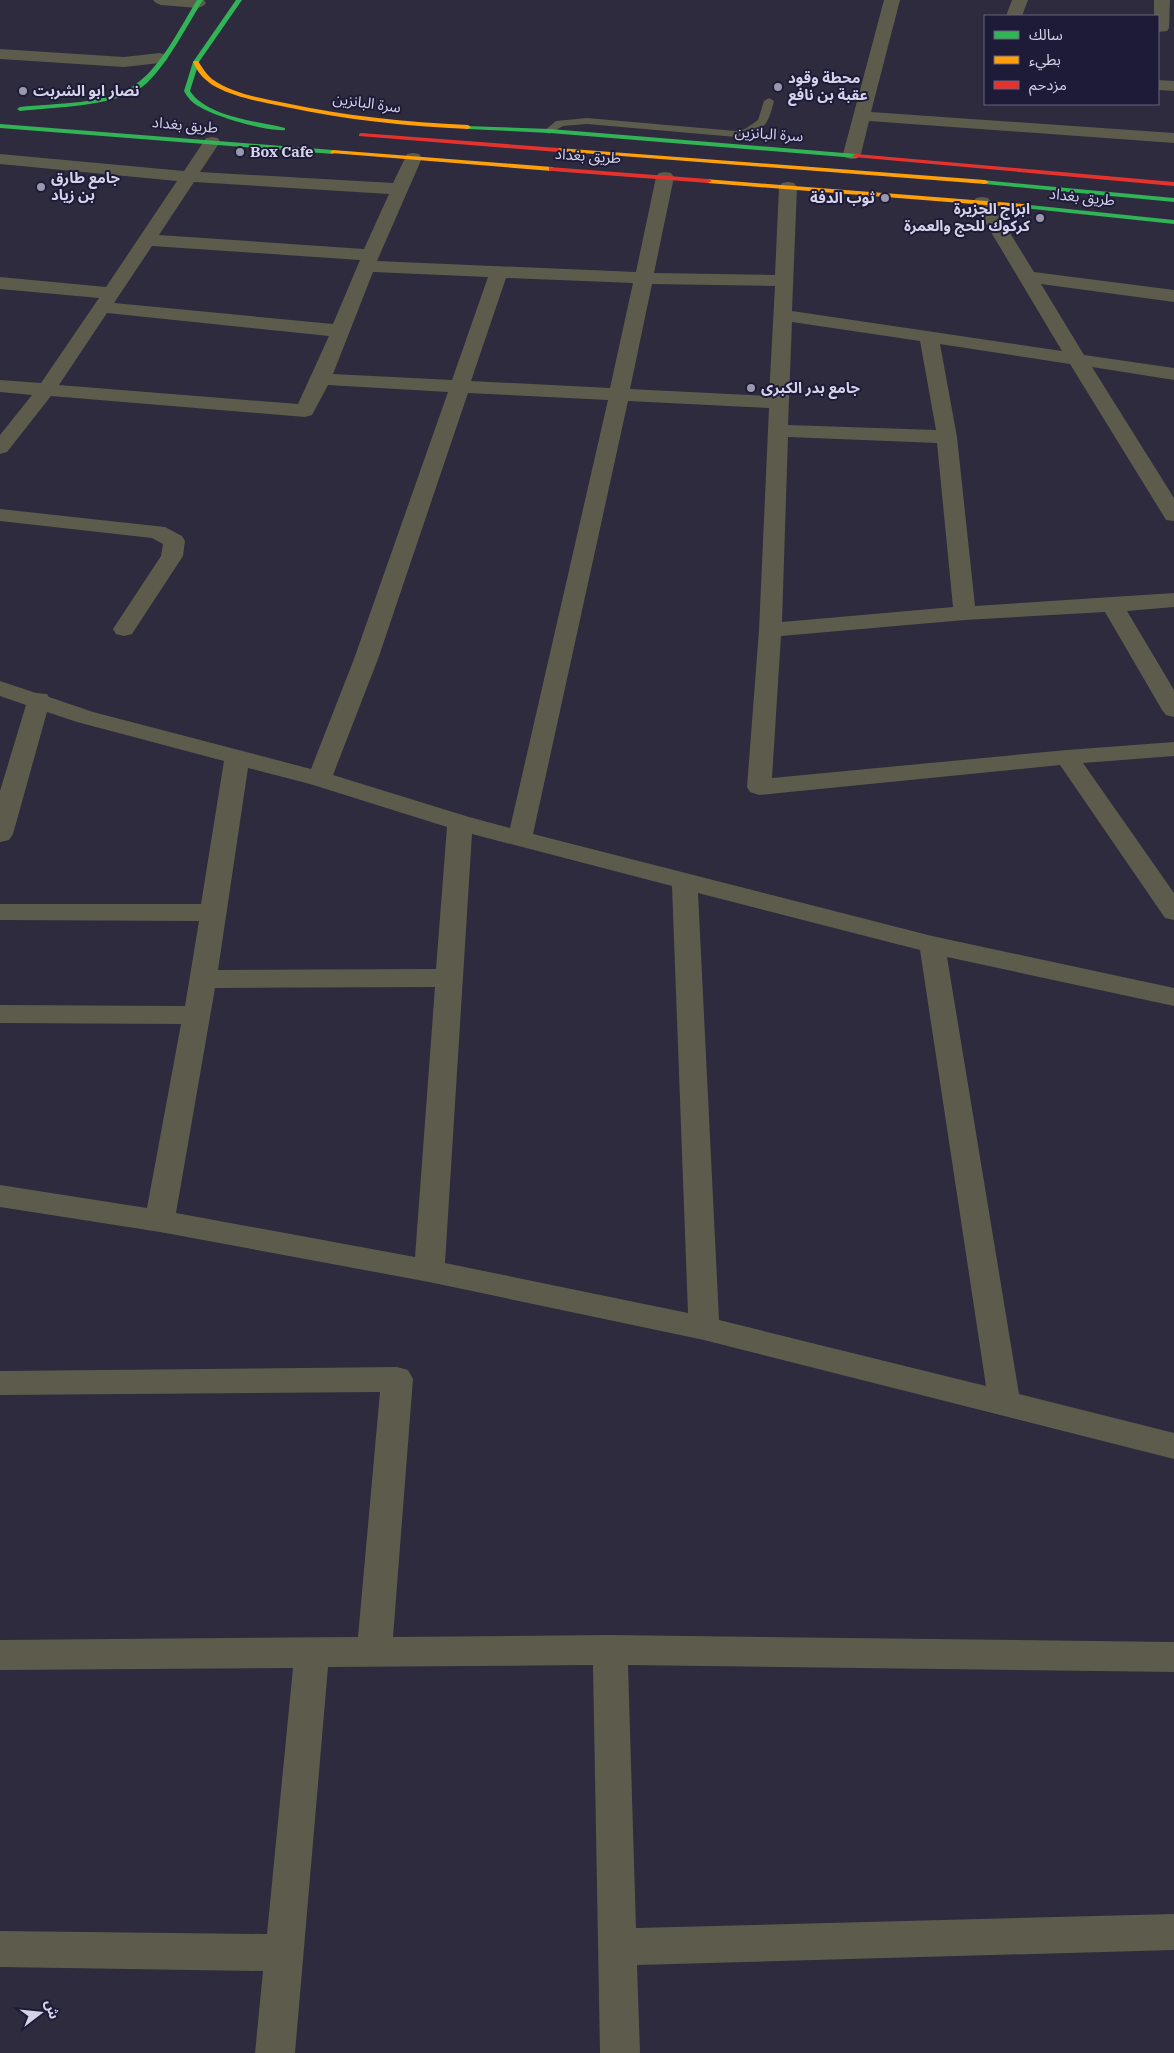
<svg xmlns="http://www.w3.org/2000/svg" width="1174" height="2053" font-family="'IBM Plex Serif','Noto Sans Arabic',serif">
<rect width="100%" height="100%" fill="#2d2b3d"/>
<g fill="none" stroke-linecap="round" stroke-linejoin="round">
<!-- lane -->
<path fill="#5d5b4b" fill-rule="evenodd" d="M769,98L774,101C767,128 764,131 736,137L587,124L563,126L549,134L544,131L556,121L587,118L736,131L745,129L758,120L764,101Z"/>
<!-- street -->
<path fill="#5d5b4b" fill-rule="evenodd" d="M153,0H204L206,3L203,6L198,8L161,5L156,3Z
M884,0H900L871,112L1174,133V143L869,121L861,154L858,158L852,159L846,158L843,154Z
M1012,0H1028L1022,16H1006Z
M1154,0H1170L1169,28L1167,31L1158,32V16H1154Z
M0,49L124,57L160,53L166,55L168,58L166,61L160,63L124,67L0,59Z
M1158,80L1174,81V91L1158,90Z
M212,137L218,138L220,142L200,172L393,183L407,154L413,153L419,154L422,158L377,261L636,272L656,177L659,173L665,172L671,173L674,177L654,273L775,275L779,187L782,183L788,182L794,183L797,187L792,311L1062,351L973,202L976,198L982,197L988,198L991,202L1034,272L1174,290V302L1041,284L1084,355L1174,368V380L1092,367L1174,498V521L1166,520L1163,515L1070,364L940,344L957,437L975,606L1174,593V607L1127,611L1174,690V717L1166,715L1162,710L1105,612L965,620L781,636L772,778L1067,750L1174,742V756L1083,763L1174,893V920L1165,918L1060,765L759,795L750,792L747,787L759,630L769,408L628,401L533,834L932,936L1174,988V1006L947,957L1019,1394L1174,1433V1459L704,1340L429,1282L160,1232L0,1207V1185L147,1208L181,1024L0,1023V1005L185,1006L199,921L0,920V904H201L224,761L77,722L47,712L13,834L9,840L0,842V791L26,705L0,696V681L36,693L47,694L49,697L93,712L311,769L354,659L448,392L328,385L312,415L305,417L51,396L7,452L0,454V435L32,395L0,392V380L41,383L99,298L0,289V277L106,287L177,181L0,164V154L184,171L206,138ZM194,182L389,194L364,249L159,235ZM152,246L360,260L333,324L114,303ZM373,272L488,277L452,380L333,374ZM506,278L633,283L610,388L471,381ZM652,284L775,286L769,396L630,389ZM107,313L329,336L298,404L59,385ZM792,322L920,341L936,430L788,425ZM468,393L608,400L510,828L469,817L333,775L378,659ZM788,437L937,443L953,607L782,622ZM248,768L310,784L447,827L436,969L218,970ZM472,834L672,886L688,1313L445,1263ZM698,893L920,950L986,1386L719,1320ZM435,987L415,1257L176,1213L215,988Z
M0,509L165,527L182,536L185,541L183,556L132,634L124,636L116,634L113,629L161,556L163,544L152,538L0,521Z
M397,1367L408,1370L413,1379L393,1637L610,1635L1174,1642V1672L628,1665L636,1928L1174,1914V1950L637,1965L640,2053H600L593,1665L328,1667L295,2053H255L263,1971L0,1967V1931L267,1934L293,1668L0,1670V1640L358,1637L380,1392L0,1395V1371Z"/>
<!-- fast -->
<path fill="#30b455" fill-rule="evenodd" d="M197,0H203C186,27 170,60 147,83C121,107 54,107 20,111L17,109L20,107C54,103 108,105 136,84C161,67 181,26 197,0Z
M236,0H242L199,62L190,91C207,117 257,121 285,128V130C268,132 216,117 200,107C192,103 188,98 184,91L193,62Z
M0,124L333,150L336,152L333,154L0,128Z
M466,126L550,129L856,154L860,156L856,158L550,133L468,129L465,127Z
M982,180L1174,198V202L985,184H982Z
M1020,204L1174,220V224L1023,208H1020Z"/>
<!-- slow -->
<path fill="#ff9f0a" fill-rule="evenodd" d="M194,61H198C202,67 206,74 212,79C233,94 261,98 285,103C345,116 406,122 468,125L471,127L468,129C407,126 346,120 286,107C262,102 237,98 216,87C205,81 198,73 193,62Z
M558,148L985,180L989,182L985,184L556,151L555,150Z
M333,150L552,167L556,169L552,171L331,153L330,152Z
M705,179L1023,204L1027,206L1023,208L708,183L704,181Z"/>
<!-- jam -->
<path fill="#e5322d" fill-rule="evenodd" d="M361,133L558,148L561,150L558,152L359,136V134Z
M856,154L1174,182V186L854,157L852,156Z
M549,167L708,179L712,181L708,183L552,171H549Z"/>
</g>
<!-- markers -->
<g fill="#9a98ac" stroke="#1e1b39" stroke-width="2">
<circle cx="778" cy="87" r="5"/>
<circle cx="23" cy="91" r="5"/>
<circle cx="240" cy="152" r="5"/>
<circle cx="41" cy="187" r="5"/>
<circle cx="885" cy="198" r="5"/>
<circle cx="1040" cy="218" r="5"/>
<circle cx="751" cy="388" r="5"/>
</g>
<g text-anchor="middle" stroke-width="4" stroke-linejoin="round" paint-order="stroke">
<!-- far-poi labels -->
<g font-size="15" font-weight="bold" fill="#d4d3e8" stroke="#1e1b39" text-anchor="start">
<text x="788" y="83">محطة وقود<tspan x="788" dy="17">عقبة بن نافع</tspan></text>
<text x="33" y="96">نصار ابو الشربت</text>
<text x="250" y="157">Box Cafe</text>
<text x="51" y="183">جامع طارق<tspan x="51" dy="17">بن زياد</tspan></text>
<text x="875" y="203" text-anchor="end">ثوب الدفة</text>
<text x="1030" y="214" text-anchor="end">ابراج الجزيرة<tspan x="1030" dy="17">كركوك للحج والعمرة</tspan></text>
<text x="761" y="393">جامع بدر الكبرى</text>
</g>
<!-- far-street labels -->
<g font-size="15" fill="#d4d3e8" stroke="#1e1b39">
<text transform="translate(367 103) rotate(8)" y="5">سرة البانزين</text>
<text transform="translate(185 125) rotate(5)" y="5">طريق بغداد</text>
<text transform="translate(769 134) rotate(4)" y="5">سرة البانزين</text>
<text transform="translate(588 156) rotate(4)" y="5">طريق بغداد</text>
<text transform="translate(1082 197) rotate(6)" y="5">طريق بغداد</text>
</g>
</g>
<!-- legend -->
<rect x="984" y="15" width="175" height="90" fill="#1e1b39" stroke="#67657f"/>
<rect x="994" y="31" width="25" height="8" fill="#30b455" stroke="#67657f"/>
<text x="1029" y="40" font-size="15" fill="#d4d3e8">سالك</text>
<rect x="994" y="56" width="25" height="8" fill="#ff9f0a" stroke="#67657f"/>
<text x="1029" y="65" font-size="15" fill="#d4d3e8">بطيء</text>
<rect x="994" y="81" width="25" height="8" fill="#e5322d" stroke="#67657f"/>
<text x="1029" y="90" font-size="15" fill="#d4d3e8">مزدحم</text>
<!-- north arrow -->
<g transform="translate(40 2013) rotate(74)" stroke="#1e1b39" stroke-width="4" paint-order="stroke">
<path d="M0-4L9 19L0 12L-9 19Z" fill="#d4d3e8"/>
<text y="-8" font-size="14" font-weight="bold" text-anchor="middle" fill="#d4d3e8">ش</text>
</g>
</svg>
